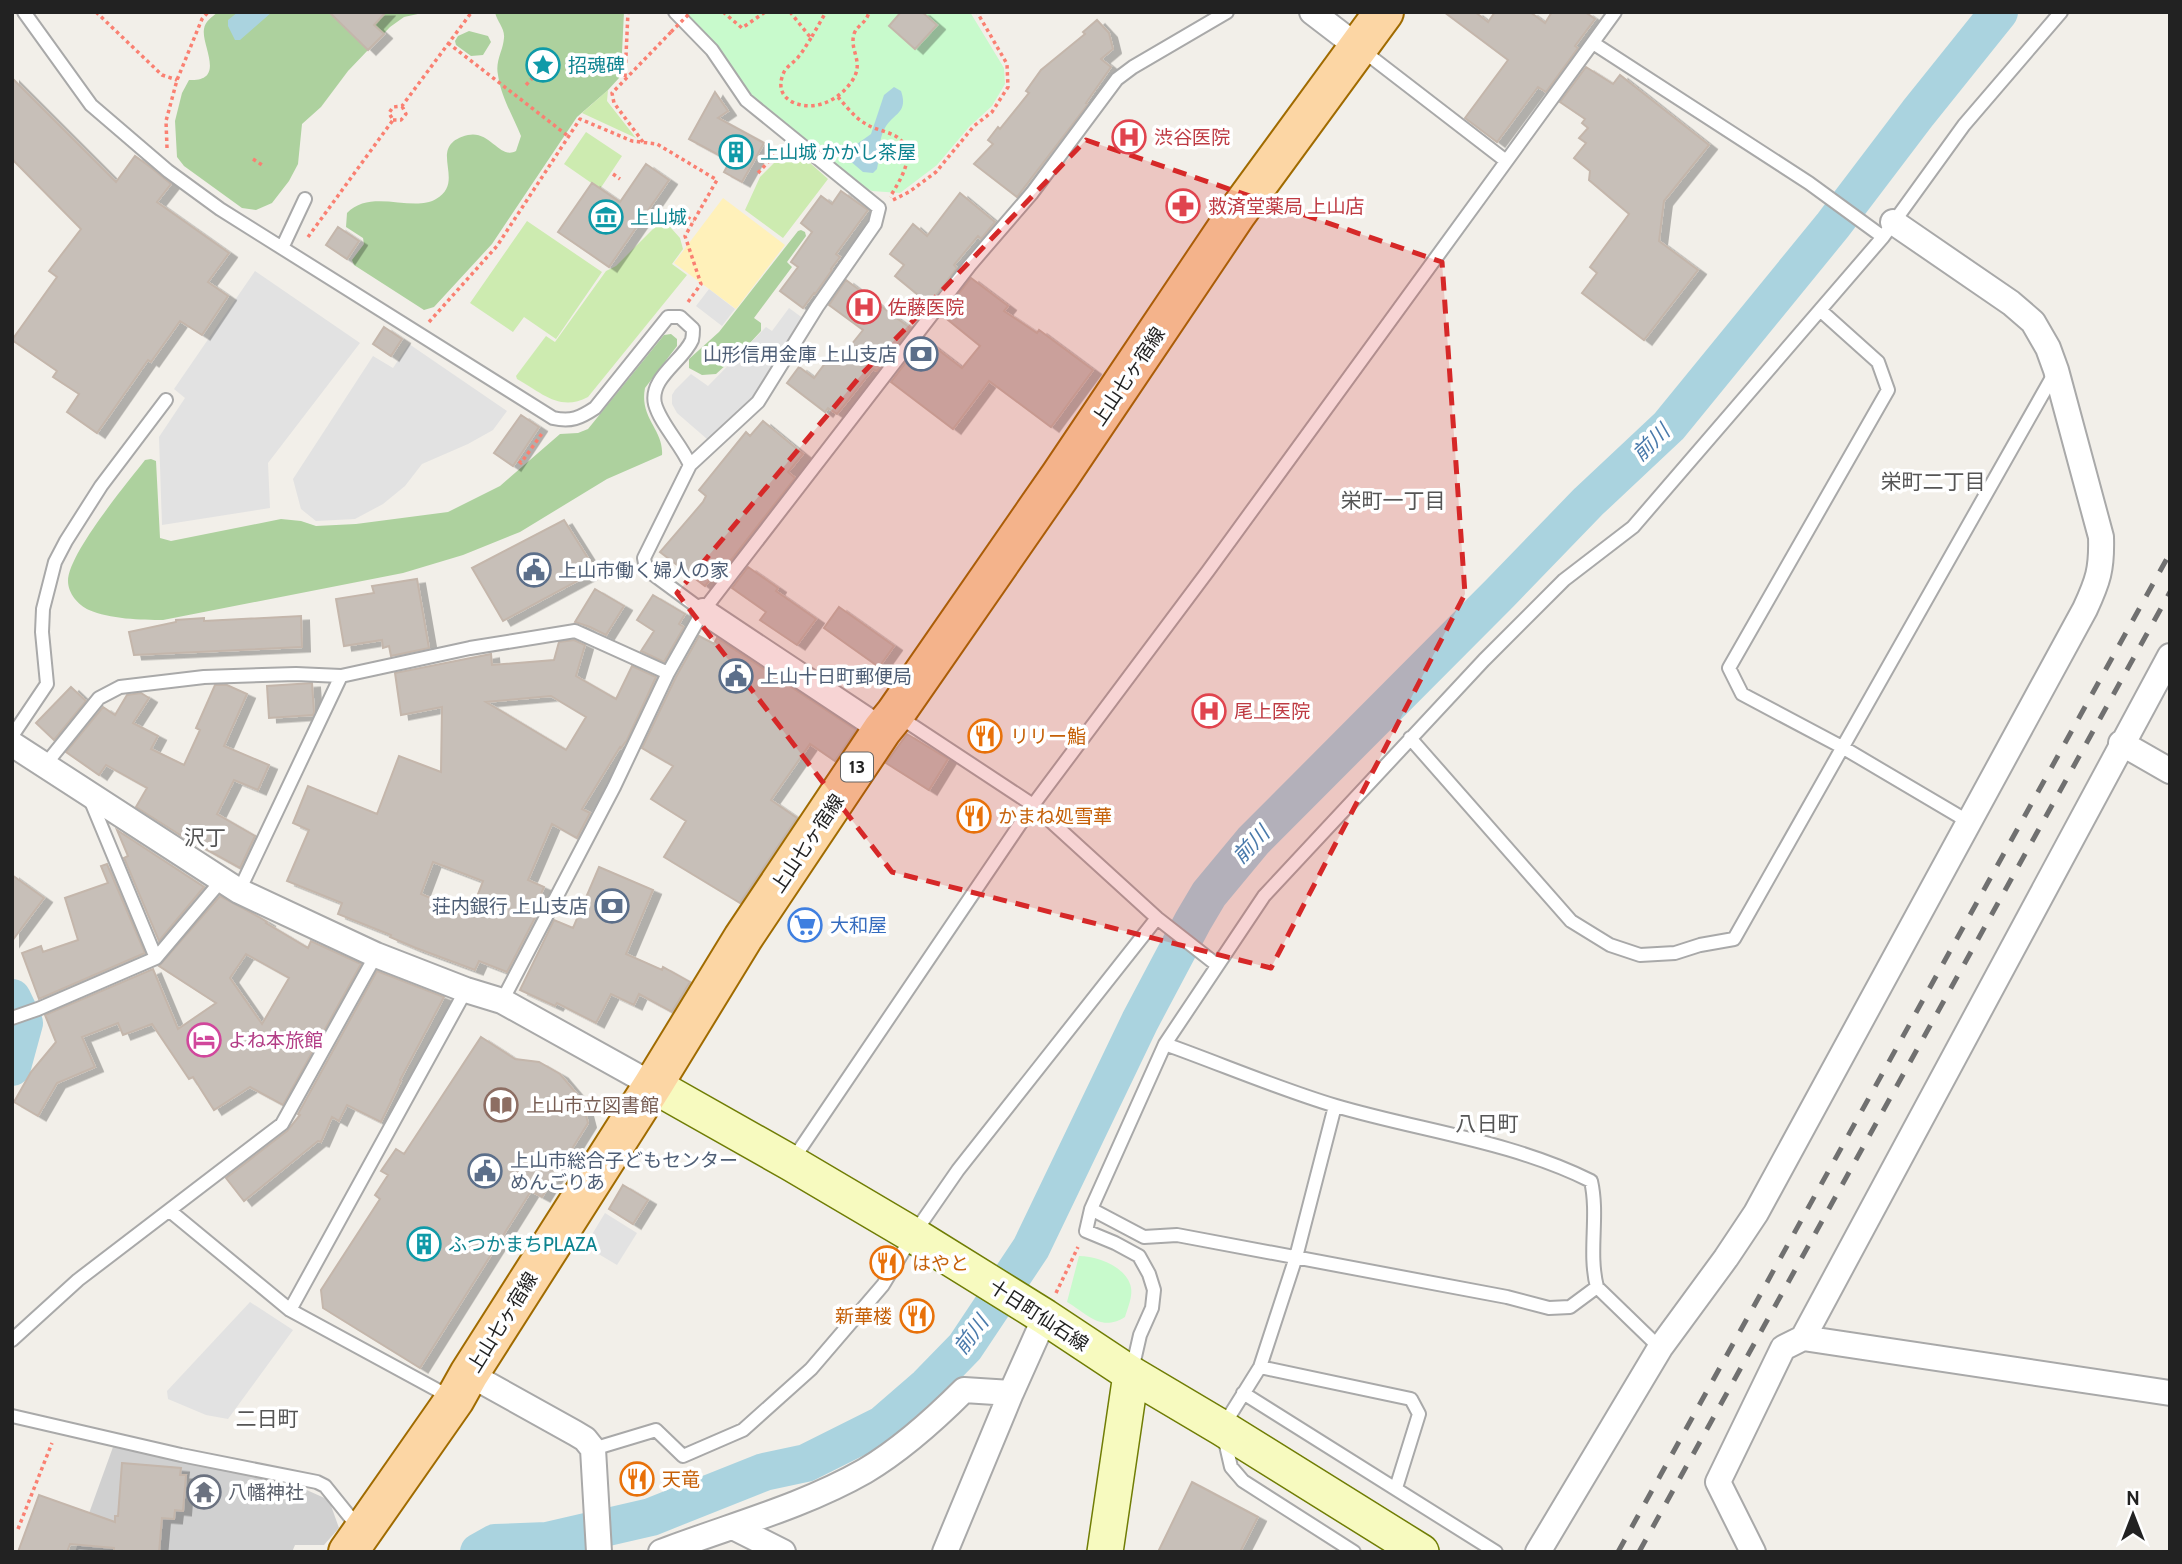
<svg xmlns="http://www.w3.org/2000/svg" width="2182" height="1564" font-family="Cabin,'Noto Sans JP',sans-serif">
<defs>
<filter id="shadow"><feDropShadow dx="8" dy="4.5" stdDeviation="0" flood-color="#0004"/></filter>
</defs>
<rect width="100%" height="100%" fill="#f2efe9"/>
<!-- religious -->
<path fill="#d0d0d0" d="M113,1447L291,1483L329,1500L339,1528L324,1545H295L292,1552H75Z"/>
<!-- grass -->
<path fill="#cdebb0" d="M608,90L607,101L636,138L582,113Z
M586,132L622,156L600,189L564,164Z
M791,146L828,179L783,238L745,210L760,177Z
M663,219L680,238L683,249L672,264L687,275L588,397C560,412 542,393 517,379L516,376L546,336L555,342L606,271L616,266Z
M527,221L602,272L556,339L524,317L513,332L470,303Z"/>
<!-- forest -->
<path fill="#add19e" d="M218,12H427L404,17L390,27L348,71L321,107L302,124L298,164L289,181L272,203L256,210L242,208L184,166L177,157L175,121L182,93L189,80C227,82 201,45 204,29C205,21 212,17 218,12Z
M495,12H624L621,73L619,78L608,90L577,117L492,244L434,307L424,310L354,265L352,260L364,244L363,238L346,227L347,213C371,188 413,213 436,199C468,181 424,146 468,135C490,130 500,160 516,151L521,136C513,116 501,97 498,75C495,61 503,51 504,38C505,28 497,22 495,12Z
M469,31L488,36L491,42L483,55L471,56L456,45L455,41L458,36Z
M801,230L805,232L806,236L787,262L792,267L754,318L761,323V331L750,343L716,374L702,375L689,368V359L719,332L798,231Z
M671,334L677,339V346L645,388C639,418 664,430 662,455L607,479L520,532L463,555L403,573L163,620C142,620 109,619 89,610C78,605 68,593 68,581C68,554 127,483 145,460L151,459L156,461L160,538L171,541L281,519L301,521L316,526L356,524L448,512L500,486L560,434L578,433L588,429L664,335Z"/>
<!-- sand -->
<path fill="#fff1ba" d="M723,198L785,245L736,309L674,263Z"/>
<!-- park -->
<path fill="#c8facc" d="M685,12H970L1004,68L1005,84L992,106L969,127L937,165L900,193L872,191L866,188L753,98L711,39Z
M1079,1256C1096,1256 1124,1266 1130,1284C1134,1294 1128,1307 1125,1317C1101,1332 1089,1315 1067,1302Z"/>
<!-- parking -->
<path fill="#e2e2e2" d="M255,271L360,343L268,463L270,508L162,525L159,437L185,398L174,389Z
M709,289L735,309L722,326L696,306Z
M789,308L804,319L753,397L707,439L677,413L672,404V395L675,390L691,374L708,386L766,327L772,331Z
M409,344L507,411L493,430L468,444L422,464L405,486L383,504L355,519L316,521L301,509L293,479L373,356L393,368Z
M605,1213L637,1233L617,1265L585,1246Z
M250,1302L293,1330L228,1419L206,1415L168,1399L167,1391Z"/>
<!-- water -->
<path fill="#aad3df" d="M238,12H272L240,40H235L228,26V20Z
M894,87L901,91C909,114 892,113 884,130C878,141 880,157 877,169L873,173L863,172L849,160L850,149L871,134L884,95Z"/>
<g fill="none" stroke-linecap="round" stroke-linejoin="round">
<!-- river -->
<path stroke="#aad3df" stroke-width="38" d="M12,998L24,1023L12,1067
M479,1552L495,1543L547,1541L651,1517L764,1472L806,1463L882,1425L927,1386L965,1347L1031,1248L1140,1021L1193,921L1209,894L1253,841L1500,593L1588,502L1669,426L1833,225L1918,113L1999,12"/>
</g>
<!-- building -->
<path fill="#c7bfb8" stroke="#c4b6ab" stroke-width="2" fill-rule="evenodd" filter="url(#shadow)" d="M329,12H386L374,25L384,34L368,50Z
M901,12H922L937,25L915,49L889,26Z
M1444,12H1475L1488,22L1495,12H1530L1545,23L1552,12H1585L1595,19L1575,46L1578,48L1546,92L1538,87L1497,142L1465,118L1508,60Z
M1097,20L1109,33L1113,49L1101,59L1111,67L1086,103L1088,104L1017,197L974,164L993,144L988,140L998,127L1000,129L1029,93L1026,91L1041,70L1085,34L1083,32Z
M1586,67L1613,84L1620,75L1709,145L1664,201L1659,241L1698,270L1644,340L1582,293L1597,273L1590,267L1629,214L1589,180L1590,171L1574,158L1586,143L1579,138L1588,128L1582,123L1585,119L1560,102Z
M12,78L116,182L135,156L149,166L171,184L157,202L229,253L208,282L228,296L202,335L180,321L151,362L148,360L97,433L67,412L79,394L53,377L57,371L12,340L57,277L49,271L81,229L12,159Z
M715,92L728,111L718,118L764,143L742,182L724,172L730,161L689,139Z
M646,164L669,180L609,267L558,232L592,183L620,202Z
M841,191L868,210L836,254L840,257L831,269L832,270L815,294L814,293L803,308L780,291L798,267L791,262L812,232L801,223L821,196L832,204Z
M960,193L995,222L981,239L978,236L954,265L957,268L929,304L895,276L904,265L890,254L913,224L927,236Z
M338,227L359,241L347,259L326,245Z
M971,278L1008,306L1004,311L1037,333L1039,330L1093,370L1051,427L989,381L953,429L891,382L924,339L962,368L980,346L942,315Z
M846,280L910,328L877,371L873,369L837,414L828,408L825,412L787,383L799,367L814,378L832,354L839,360L863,330L829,305Z
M384,327L402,339L391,356L373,344Z
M521,415L539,427L513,466L494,453Z
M763,421L803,454L788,472L795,478L717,578L713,576L705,586L660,552L703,502L706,496L699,490L746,432L750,436Z
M564,520L596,571L503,621L472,568Z
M748,567L778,588L776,591L816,619L797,645L760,620L766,612L732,588Z
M417,579L429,648L391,656L389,646L383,648L382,640L344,646L336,599L374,593L372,586Z
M595,589L624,606L606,635L590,627L575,622Z
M653,595L685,614L679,624L684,627L664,662L641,651L654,631L637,620Z
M839,607L894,646L879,667L824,628Z
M301,616L302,647L134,655L129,632L176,622V620L204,618V621Z
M699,636L714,644L717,638L856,730L835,761L810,744L771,800L797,818L740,903L664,857L686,821L651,799L673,766L642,748L676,677Z
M574,640L585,645L576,676L616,699L632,666L656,677L627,740L621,748L620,747L582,809L590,813L577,838L552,824L528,880L544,887L534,910L538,912L507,972L479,961L475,970L416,948L390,937L391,935L338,914L342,903L287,881L309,830L293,823L308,786L377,814L399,756L441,772L442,707L401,715L395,673L491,654L492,665L554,660L559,642ZM551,696L586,717L566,750L486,702ZM433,862L483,881L470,915L421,894Z
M312,683L314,712L313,715L269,718L267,686Z
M215,685H227L247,694L224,746L269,765L258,790L234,780L217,814L255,836L240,868L180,835L136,807L147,788L106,765L99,775L66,752L103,707L115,715L127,695L141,693L149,698L133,723L158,736L151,749L184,765L200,730L196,728Z
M71,687L86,701L54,740L36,723Z
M907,734L948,759L929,790L886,763Z
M117,830L204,887L159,941L124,858L128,856Z
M107,864L145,953L39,999L22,953L41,946L43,952L78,940L65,898L108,883L101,866Z
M599,867L653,890L626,954L662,970L663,967L690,982L672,1012L639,994L634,1005L611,994L596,1023L557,1003L555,1006L520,990L554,920L573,928Z
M12,875L44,898L12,941Z
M220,896L259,917L267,922L266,923L308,948L311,941L361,964L283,1105L250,1087L214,1110L193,1077L189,1079L152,1024L123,1035L118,1023L82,1037L95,1067L57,1083L38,1116L14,1102L31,1072L56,1042L45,1015L153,969L178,1029L216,1003L159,966ZM246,954L289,978L262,1024L230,978Z
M377,971L444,997L400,1080L401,1081L381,1122L347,1105L339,1121L332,1117L321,1142L318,1141L244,1201L226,1178L287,1131L300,1115L298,1114Z
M481,1037L515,1059L539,1062L560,1074L582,1100L588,1123L542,1197L531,1191L420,1368L323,1308L321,1290L380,1199L375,1195L388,1175L381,1171L396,1149L404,1154Z
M623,1185L648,1200L633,1224L609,1209Z
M122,1463L181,1468L180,1475H186L183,1511L175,1510L174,1519L162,1518L159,1552H114V1548L70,1544L67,1552H18L39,1495L115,1522V1516H118Z
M1192,1482L1258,1517L1240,1552H1158Z"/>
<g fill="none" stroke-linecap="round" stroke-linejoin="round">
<defs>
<path id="lane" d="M24,12L91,105L168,171L220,209L553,418C571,422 580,418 595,408L668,317H680L693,329C693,332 693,336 692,340C683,361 649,378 655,404C661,425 681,444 690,465L644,558L646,569L703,611
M675,12L712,50L746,100L879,208L875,224L817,307L758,402L690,465
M1593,43L1809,183L1883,237
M1362,50L1506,161
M282,248L305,199
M1820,310L1878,362L1888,390L1729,668L1742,694L1842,747L1969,822
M898,716L1033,805L1157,918L1217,965
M12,736L47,684L42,632L43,609L55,562L66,541L101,486L166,400
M1410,738L1571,921L1610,945L1640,955L1675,953L1700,945L1734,939L2054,374
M45,765L99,698L120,687L204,677L296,674L341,676
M90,799L156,958
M239,891L341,676L470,648L575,631L668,673
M502,1001L614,787L668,673L703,611L970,265L1032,193L1117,79L1133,67L1227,12
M12,1018L38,1009L156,958L221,881
M1165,1044C1221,1064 1279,1089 1336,1106C1421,1131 1511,1141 1591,1181C1599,1216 1588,1252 1597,1287L1660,1348
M1335,1106L1296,1257L1260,1367L1222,1428L1231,1467L1243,1481L1354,1552
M792,1161L1033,805L1208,571L1615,12
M1091,1209L1144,1237L1177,1235L1507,1297L1549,1308L1570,1307L1597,1287
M170,1211L290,1310L452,1398
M290,1310L466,990
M12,1340L78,1280L282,1124L376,955
M1260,1367L1411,1399L1419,1414L1396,1488
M1132,1370L1140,1335L1152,1308L1154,1290L1149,1274L1139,1256L1115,1243L1086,1231L1091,1209L1165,1044L1264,896L1484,660L1564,580L1633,527L1883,237L1964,125L2061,12
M1243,1393L1496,1552
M12,1416L181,1455L317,1482L325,1486L358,1527
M593,1449L656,1430L683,1456L743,1430L811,1369L883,1285L913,1235L958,1170L1157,918"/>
<path id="street" d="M1312,12L1359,48
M703,611L882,730
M2121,743L2170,771
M12,744L239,891L376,955L466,990L502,1001L653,1085
M1803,1338L2170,1393
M469,1374L575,1433L585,1439L593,1449L599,1552
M1011,1393L1045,1317
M733,1527L783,1552
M661,1552C729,1526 802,1507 865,1471C902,1449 934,1420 964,1390L1011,1393L945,1552
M1538,1552L1660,1348L1726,1258L1756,1213L2085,609C2098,581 2102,569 2101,537L2056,370L2048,348L2033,322L2011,303L1893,222
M1753,1552L1718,1482L1783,1348L1803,1338L2170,656"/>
<path id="secondary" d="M653,1085L791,1163L913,1235L1045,1317L1131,1374L1222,1428L1421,1552
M1105,1552L1131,1374"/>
<path id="primary" d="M348,1552L455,1399L469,1374L653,1085L743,938L882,730L895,714L1060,476L1237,213L1384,12"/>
</defs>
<!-- lane casing -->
<use href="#lane" stroke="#a9a9a9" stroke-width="16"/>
<!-- street casing -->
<use href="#street" stroke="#a9a9a9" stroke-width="28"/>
<!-- secondary casing -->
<use href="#secondary" stroke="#707d05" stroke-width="38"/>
<!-- primary casing -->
<use href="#primary" stroke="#a06b00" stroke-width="42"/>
<!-- path -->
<path stroke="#fa8072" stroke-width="3.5" stroke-dasharray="3.5 3.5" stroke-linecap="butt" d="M96,12L162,75L177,80
M723,12L742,28L765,12
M790,12L811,38L826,12
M811,38C807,44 804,50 799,56C795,62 787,66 784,72C770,102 806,112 827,102C837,98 846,90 852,81C865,62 849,51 854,34C857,25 866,24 869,12
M448,43L568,136
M625,77L628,12
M526,85L537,73
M838,97C846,106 855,118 866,124C875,130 888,131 897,137C919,153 900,180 890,197
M393,120H401L406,114L402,106
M643,142L614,103L612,93L671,32
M167,148L166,121L177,80L202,19L208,12
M253,159L262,165
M758,173L780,149
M613,174L620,179
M893,200L909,192L936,172L974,126L992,112L1008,87L1007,64L977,12
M669,207L694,221
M308,237L393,120L389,113L393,107L402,106L471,13
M429,322L497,246L580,119L632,141L657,144L717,180L685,236L701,284L688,302
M519,461L521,463L543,432
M1056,1293L1078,1247
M18,1529L52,1443"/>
<!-- lane -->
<use href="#lane" stroke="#fff" stroke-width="12"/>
<!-- street -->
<use href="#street" stroke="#fff" stroke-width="24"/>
<!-- secondary -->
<use href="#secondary" stroke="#f7fabf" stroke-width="35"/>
<!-- primary -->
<use href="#primary" stroke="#fcd6a4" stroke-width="38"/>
<!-- rail -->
<path stroke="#707070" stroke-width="5" stroke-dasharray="14 14" stroke-linecap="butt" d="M1618,1552L2170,553
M1639,1552L2170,592"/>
<!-- path-bridge -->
<path stroke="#fa8072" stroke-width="3.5" stroke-dasharray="3.5 3.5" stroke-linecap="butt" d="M671,32L691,12"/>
</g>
<!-- marked area -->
<path fill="#d62828" fill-opacity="0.2" stroke="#d62828" stroke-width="5" stroke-dasharray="14 9" stroke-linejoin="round" d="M1086,140L1442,262L1465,594L1271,968L892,872L677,593L863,373Z"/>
<!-- icons -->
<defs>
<symbol id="sight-ring" viewBox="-11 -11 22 22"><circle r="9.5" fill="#fff" stroke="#0f9aa8" stroke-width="1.5"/><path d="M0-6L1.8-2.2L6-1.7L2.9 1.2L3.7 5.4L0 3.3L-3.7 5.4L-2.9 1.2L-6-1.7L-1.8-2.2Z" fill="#0f9aa8"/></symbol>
<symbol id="hospital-ring" viewBox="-11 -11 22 22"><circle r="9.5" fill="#fff" stroke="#e0444e" stroke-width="1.5"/><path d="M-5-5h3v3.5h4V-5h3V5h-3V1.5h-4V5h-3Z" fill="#e0444e"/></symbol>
<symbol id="building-ring" viewBox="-11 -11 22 22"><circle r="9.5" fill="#fff" stroke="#0f9aa8" stroke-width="1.5"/><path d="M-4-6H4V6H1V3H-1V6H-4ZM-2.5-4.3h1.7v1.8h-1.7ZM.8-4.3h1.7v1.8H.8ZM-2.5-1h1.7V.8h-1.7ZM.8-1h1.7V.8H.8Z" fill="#0f9aa8"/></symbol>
<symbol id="pharmacy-ring" viewBox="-11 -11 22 22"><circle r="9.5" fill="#fff" stroke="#e0444e" stroke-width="1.5"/><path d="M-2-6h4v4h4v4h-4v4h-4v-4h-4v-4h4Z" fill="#e0444e"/></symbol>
<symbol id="museum-ring" viewBox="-11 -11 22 22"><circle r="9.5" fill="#fff" stroke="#0f9aa8" stroke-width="1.5"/><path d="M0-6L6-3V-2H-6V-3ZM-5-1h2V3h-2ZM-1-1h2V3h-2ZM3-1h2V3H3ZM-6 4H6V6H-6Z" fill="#0f9aa8"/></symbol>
<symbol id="bank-ring" viewBox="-11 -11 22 22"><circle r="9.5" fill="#fff" stroke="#5c6f8a" stroke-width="1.5"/><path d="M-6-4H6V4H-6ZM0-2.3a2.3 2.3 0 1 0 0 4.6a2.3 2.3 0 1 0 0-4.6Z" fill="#5c6f8a"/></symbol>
<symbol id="civic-ring" viewBox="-11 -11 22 22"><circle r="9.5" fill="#fff" stroke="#5c6f8a" stroke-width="1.5"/><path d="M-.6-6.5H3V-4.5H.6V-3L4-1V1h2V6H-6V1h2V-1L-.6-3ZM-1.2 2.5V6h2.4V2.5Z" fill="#5c6f8a"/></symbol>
<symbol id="restaurant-ring" viewBox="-11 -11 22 22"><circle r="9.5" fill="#fff" stroke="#e8710a" stroke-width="1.5"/><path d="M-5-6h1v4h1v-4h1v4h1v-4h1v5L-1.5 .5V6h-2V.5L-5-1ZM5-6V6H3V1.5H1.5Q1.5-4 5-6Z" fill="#e8710a"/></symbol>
<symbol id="supermarket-ring" viewBox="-11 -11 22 22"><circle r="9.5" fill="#fff" stroke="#3f7fe0" stroke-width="1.5"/><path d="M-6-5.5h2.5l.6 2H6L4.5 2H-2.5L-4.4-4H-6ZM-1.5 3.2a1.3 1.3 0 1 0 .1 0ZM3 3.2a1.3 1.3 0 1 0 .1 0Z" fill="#3f7fe0"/></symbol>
<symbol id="hotel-ring" viewBox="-11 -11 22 22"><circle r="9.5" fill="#fff" stroke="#d1479c" stroke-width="1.5"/><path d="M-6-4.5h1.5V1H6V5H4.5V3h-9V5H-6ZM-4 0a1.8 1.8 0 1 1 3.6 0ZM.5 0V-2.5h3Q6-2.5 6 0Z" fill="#d1479c"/></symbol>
<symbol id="library-ring" viewBox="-11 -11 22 22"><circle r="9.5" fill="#fff" stroke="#8d6e63" stroke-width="1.5"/><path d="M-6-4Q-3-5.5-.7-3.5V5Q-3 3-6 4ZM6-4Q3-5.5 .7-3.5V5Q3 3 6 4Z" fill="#8d6e63"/></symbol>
<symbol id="temple-ring" viewBox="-11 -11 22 22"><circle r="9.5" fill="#fff" stroke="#6b7280" stroke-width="1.5"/><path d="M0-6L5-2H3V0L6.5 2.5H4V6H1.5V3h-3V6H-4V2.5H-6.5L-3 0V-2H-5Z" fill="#6b7280"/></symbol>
</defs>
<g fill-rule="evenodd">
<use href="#sight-ring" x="524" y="46" width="38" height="38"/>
<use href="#hospital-ring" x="1110" y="118" width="38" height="38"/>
<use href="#building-ring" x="717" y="133" width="38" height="38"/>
<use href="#pharmacy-ring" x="1164" y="187" width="38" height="38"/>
<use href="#museum-ring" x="587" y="198" width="38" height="38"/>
<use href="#hospital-ring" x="845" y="288" width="38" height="38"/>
<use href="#bank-ring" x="902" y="335" width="38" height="38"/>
<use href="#civic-ring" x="515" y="551" width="38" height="38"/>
<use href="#civic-ring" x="717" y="657" width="38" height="38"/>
<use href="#hospital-ring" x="1190" y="692" width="38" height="38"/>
<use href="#restaurant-ring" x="966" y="717" width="38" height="38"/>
<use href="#restaurant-ring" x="955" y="797" width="38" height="38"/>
<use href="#bank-ring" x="593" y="887" width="38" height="38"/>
<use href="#supermarket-ring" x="786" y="906" width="38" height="38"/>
<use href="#hotel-ring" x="185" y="1021" width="38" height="38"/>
<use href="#library-ring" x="482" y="1086" width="38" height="38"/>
<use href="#civic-ring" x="466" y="1152" width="38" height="38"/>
<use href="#building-ring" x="405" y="1225" width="38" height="38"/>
<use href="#restaurant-ring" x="868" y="1244" width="38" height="38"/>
<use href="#restaurant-ring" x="898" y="1297" width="38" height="38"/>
<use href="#restaurant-ring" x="618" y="1460" width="38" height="38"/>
<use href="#temple-ring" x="185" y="1473" width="38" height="38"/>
</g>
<g text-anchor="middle" stroke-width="7" stroke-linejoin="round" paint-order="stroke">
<!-- shield labels -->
<rect fill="#fff" stroke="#646464" stroke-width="2" x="841" y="752.5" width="32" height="29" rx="5"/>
<g font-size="18" font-weight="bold" fill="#222">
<text x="857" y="773">13</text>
</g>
<!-- culture labels -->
<g font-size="19" fill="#0d838f" stroke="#fff" text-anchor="start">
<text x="568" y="72">招魂碑</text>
<text x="760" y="159">上山城 かかし茶屋</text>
<text x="630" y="224">上山城</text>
<text x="448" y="1251">ふつかまちPLAZA</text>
</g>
<!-- health labels -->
<g font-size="19" fill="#be3a42" stroke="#fff" text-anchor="start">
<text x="1154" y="144">渋谷医院</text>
<text x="1208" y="213">救済堂薬局 上山店</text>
<text x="888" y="314">佐藤医院</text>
<text x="1234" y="718">尾上医院</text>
</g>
<!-- service labels -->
<g font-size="19" fill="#4e5e75" stroke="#fff" text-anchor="start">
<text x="897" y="361" text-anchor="end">山形信用金庫 上山支店</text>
<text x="558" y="577">上山市働く婦人の家</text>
<text x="760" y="683">上山十日町郵便局</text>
<text x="588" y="913" text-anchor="end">荘内銀行 上山支店</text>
<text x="510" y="1167">上山市総合子どもセンター<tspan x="510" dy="22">めんごりあ</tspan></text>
</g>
<!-- street labels -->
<g font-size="19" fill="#222" stroke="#fff">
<text transform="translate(1128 376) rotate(-56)" y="7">上山七ヶ宿線</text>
<text transform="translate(807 843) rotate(-56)" y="7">上山七ヶ宿線</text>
<text transform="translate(1039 1315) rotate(33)" y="7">十日町仙石線</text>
<text transform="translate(502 1322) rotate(-58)" y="7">上山七ヶ宿線</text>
</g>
<!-- food labels -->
<g font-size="19" fill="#c56008" stroke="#fff" text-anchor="start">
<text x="1010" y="743">リリー鮨</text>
<text x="998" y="823">かまね処雪華</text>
<text x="912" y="1270">はやと</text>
<text x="892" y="1323" text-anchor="end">新華楼</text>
<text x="662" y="1486">天竜</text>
</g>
<!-- shop labels -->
<g font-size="19" fill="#366cbe" stroke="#fff" text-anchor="start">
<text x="830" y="932">大和屋</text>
</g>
<!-- hotel labels -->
<g font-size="19" fill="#b23c85" stroke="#fff" text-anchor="start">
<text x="228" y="1047">よね本旅館</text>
</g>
<!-- education labels -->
<g font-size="19" fill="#785e54" stroke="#fff" text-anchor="start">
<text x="526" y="1112">上山市立図書館</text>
</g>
<!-- worship labels -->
<g font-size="19" fill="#5b616d" stroke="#fff" text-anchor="start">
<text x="228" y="1499">八幡神社</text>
</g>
<!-- water labels -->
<g font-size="21" font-style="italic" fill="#4a7aab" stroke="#fff">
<text transform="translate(1651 443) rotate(-44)" y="7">前川</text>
<text transform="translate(1251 845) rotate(-46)" y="7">前川</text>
<text transform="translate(971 1335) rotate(-53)" y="7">前川</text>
</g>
<!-- neighbourhood labels -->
<g font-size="21" fill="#555" stroke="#fff">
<text x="1933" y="489">栄町二丁目</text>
<text x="1393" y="508">栄町一丁目</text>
<text x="205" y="845">沢丁</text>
<text x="1487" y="1131">八日町</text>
<text x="267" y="1426">二日町</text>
</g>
</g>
<!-- border -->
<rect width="2182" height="1564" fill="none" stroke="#222222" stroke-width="28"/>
<!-- north arrow -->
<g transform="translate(2133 1515)" stroke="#ffffff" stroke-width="5" paint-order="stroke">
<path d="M0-5L12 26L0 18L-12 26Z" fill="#222222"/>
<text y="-10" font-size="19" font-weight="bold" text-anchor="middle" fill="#222222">N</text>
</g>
</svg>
